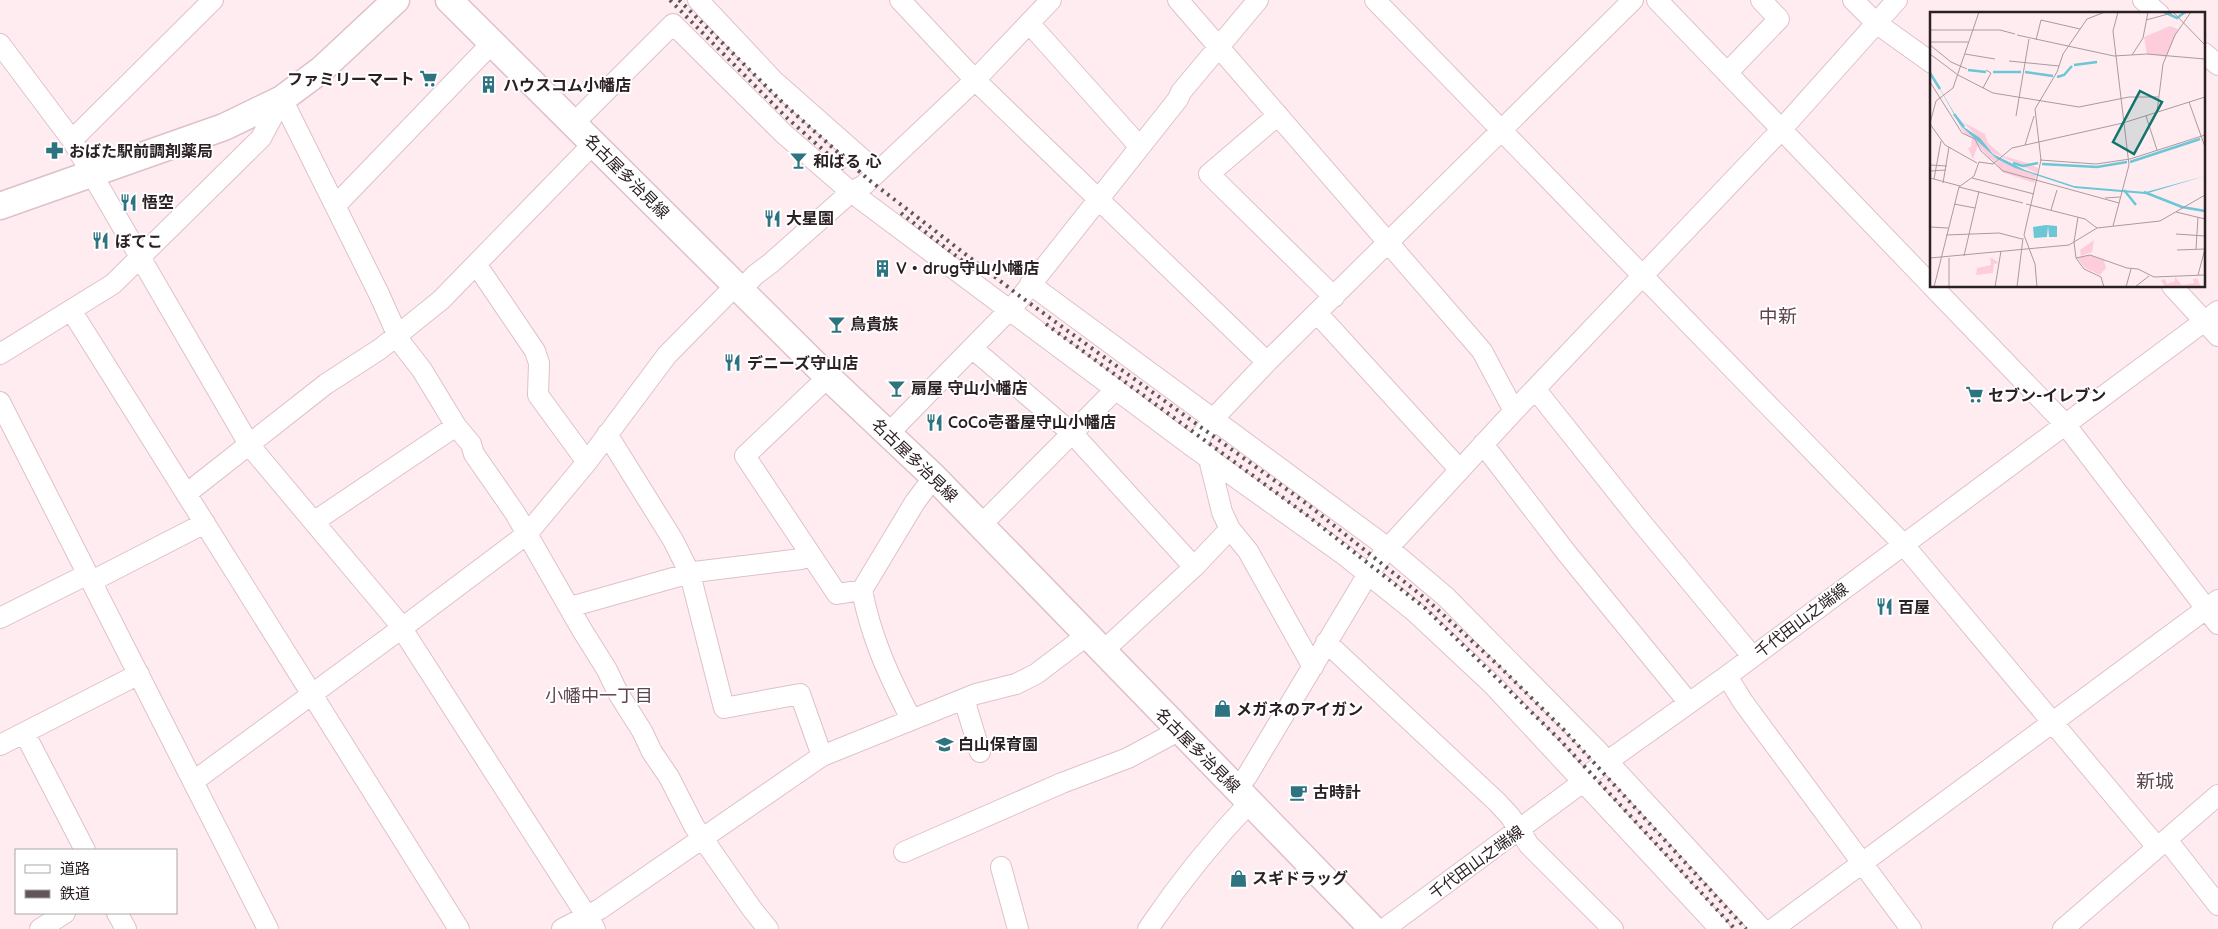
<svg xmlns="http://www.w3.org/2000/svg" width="2218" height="929" font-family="Quicksand,'Noto Sans JP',sans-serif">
<rect width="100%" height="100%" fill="#ffecf1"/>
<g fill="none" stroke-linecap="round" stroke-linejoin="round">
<defs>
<path id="minor" d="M698,0L774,81L877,172
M900,0L975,80L1267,362
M1178,0L1482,351L1514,411
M1375,0L1903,544L2157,847
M1657,0L1932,286
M1853,0L1876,23L1932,63
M2143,0L2159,14
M1029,23L1140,147
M0,44L72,140L250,446L397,621L595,929
M2204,53L2218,65
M1727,73L1779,19L1761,0
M1278,115L1209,174L1334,297
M574,123L673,24L784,134L851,192L1193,447L1343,554L1415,612L1493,685L1720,929
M72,140L213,0
M336,205L492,43
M476,264L535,351L539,363L538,395L587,462
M1030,284L1388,548L1446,597L1598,751L1762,929
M1932,286L2065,424L2218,624
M2172,286L2218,336
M741,290L755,275L771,263L851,192L864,185L975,80L1051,0
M71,310L459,929
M1317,313L1460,470
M972,348L1073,434L1194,567
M0,354L113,284L261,138L282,99L379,294L401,343L422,370L456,426L471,444L474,454L515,513L582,630L607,670L618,693L642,731L652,752L669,777L694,826L752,909L768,929
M828,377L745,456L837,594L862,590
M1536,390L1641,522L1752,656
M0,402L268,929
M889,433L1017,302L1178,99L1181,92L1258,0
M607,434L673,540L690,574L724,708L800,694L822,756
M1483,444L1565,551L1689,703
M1193,447L1214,418L1267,362L1633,0
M186,494L326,384L380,349L441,300L594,143
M315,521L456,426
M980,526L1116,389
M1230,529L1248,551L1313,667
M92,581L205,523
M570,607L694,572L801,559L811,555
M0,618L88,574
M1326,642L1497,802L1510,816L1529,845L1613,929
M1102,652L1194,567L1230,529L1222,512L1208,455
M1727,676L1743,702L1911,929
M964,699L980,752
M911,719C889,676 871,638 862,590L915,502L934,477
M25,734L85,850
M0,745L139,674
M194,781L402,628L527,534L587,462L667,355L736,285
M1237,789L1247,776L1368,574L1388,548L1514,411L1781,130L1897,0
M2167,840L2218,905
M904,852L1062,783L1128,758L1178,731
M1001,867L1018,929
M117,913L126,929
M40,929L65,913
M562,929L600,909L822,756L976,694L1016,684L1036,674L1086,636
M1148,929C1179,883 1212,842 1250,802
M1384,929L1583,782L1591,773L1727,676L2218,311
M1773,929L2218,600
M2063,929L2218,795"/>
<path id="major" d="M449,0L828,377L934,477L1373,929
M0,206L224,127L282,99L321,70L396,0"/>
</defs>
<!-- minor casing -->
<use href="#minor" stroke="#dfc0c9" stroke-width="22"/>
<!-- major casing -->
<use href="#major" stroke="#dfc0c9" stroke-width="29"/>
<!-- minor -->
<use href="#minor" stroke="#fff" stroke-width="20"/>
<!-- major -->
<use href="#major" stroke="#fff" stroke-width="26"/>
<!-- rail -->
<path stroke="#625558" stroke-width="4" stroke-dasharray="2.5 5" stroke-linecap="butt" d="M670,0L786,117L846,170
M679,0L785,105L869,180L1021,297L1307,504L1426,599L1498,665L1564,730L1746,929
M901,213L978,273
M1046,324L1308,516L1425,608L1560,740L1735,929"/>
</g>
<!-- icons -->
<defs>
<symbol id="supermarket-bare" viewBox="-9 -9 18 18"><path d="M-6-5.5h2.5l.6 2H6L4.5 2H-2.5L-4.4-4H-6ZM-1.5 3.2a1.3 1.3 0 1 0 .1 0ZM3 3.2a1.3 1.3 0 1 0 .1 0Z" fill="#2d7480" stroke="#fff" stroke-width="2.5" paint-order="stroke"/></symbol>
<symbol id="building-bare" viewBox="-9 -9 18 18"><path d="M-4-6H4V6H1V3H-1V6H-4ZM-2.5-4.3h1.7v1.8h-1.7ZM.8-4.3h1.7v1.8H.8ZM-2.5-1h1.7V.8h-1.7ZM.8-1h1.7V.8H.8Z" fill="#2d7480" stroke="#fff" stroke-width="2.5" paint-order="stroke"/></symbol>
<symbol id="pharmacy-bare" viewBox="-9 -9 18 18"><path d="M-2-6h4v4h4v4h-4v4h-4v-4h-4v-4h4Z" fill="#2d7480" stroke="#fff" stroke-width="2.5" paint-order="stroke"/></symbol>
<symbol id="bar-bare" viewBox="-9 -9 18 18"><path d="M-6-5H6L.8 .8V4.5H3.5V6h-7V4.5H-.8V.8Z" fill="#2d7480" stroke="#fff" stroke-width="2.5" paint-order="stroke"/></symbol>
<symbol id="restaurant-bare" viewBox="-9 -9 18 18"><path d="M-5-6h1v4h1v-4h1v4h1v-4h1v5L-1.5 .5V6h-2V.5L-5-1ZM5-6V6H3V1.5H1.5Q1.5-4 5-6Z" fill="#2d7480" stroke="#fff" stroke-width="2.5" paint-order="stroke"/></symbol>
<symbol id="shop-bare" viewBox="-9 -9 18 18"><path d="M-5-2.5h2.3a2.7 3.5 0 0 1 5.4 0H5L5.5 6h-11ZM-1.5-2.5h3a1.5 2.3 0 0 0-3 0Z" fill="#2d7480" stroke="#fff" stroke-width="2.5" paint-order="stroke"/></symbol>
<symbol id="school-bare" viewBox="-9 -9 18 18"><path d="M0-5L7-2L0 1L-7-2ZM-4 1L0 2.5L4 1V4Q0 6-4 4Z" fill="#2d7480" stroke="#fff" stroke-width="2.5" paint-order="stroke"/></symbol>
<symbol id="cafe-bare" viewBox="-9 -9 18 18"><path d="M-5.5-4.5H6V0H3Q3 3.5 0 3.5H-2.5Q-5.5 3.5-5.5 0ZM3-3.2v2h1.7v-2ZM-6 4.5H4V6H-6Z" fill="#2d7480" stroke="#fff" stroke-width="2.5" paint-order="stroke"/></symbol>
</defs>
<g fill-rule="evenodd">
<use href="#supermarket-bare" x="416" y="66" width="25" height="25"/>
<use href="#building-bare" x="476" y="72" width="25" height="25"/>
<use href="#pharmacy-bare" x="42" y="138" width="25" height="25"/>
<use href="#bar-bare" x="786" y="148" width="25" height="25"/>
<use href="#restaurant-bare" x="116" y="190" width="25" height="25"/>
<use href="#restaurant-bare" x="760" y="206" width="25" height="25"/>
<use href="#restaurant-bare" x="88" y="228" width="25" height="25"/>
<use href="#building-bare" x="870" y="256" width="25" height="25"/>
<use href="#bar-bare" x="824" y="312" width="25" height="25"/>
<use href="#restaurant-bare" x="720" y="350" width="25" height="25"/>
<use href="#bar-bare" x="884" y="376" width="25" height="25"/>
<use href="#supermarket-bare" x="1962" y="382" width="25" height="25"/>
<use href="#restaurant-bare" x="922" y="410" width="25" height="25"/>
<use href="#restaurant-bare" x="1872" y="594" width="25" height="25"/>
<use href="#shop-bare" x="1210" y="696" width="25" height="25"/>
<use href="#school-bare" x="932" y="732" width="25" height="25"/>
<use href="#cafe-bare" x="1286" y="780" width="25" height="25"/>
<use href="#shop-bare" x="1226" y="866" width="25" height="25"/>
</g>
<g text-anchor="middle" stroke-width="4" stroke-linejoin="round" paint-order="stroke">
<!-- poi labels -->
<g font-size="16" font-weight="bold" fill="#2b2023" stroke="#fff" text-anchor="start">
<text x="415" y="85" text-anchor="end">ファミリーマート</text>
<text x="503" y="91">ハウスコム小幡店</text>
<text x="69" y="157">おばた駅前調剤薬局</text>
<text x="813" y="167">和ばる 心</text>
<text x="142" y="208">悟空</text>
<text x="786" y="224">大星園</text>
<text x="115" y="247">ぼてこ</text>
<text x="896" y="274">V・drug守山小幡店</text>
<text x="850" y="330">鳥貴族</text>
<text x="747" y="369">デニーズ守山店</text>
<text x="911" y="394">扇屋 守山小幡店</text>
<text x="1988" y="401">セブン-イレブン</text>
<text x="948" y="428">CoCo壱番屋守山小幡店</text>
<text x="1898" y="613">百屋</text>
<text x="1236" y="715">メガネのアイガン</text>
<text x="958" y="750">白山保育園</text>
<text x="1313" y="798">古時計</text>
<text x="1252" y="884">スギドラッグ</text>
</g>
<!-- street labels -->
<g font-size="16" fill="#2b2023" stroke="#fff">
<text transform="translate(627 176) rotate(45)" y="6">名古屋多治見線</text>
<text transform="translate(915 460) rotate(44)" y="6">名古屋多治見線</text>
<text transform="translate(1801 620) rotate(-37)" y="6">千代田山之端線</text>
<text transform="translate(1198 750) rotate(45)" y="6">名古屋多治見線</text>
<text transform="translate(1476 862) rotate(-36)" y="6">千代田山之端線</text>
</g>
<!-- neighbourhood labels -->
<g font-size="18" fill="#5e444c" stroke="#fff">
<text x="599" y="702">小幡中一丁目</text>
</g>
<!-- quarter labels -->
<g font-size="19" fill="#5e444c" stroke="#fff">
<text x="1778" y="323">中新</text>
<text x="2155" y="788">新城</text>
</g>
</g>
<!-- overview -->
<g transform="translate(1930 12)">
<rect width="275" height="275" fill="#ffecf1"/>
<path d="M240,14L248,17L236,45L217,42L214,25ZM33,110L55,122L58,131L73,144L98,151L108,156L107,161L63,141ZM29,113L47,127L67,147L65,150L57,144L48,133L43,147L38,136L41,135L42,126L35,122ZM68,148L106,163L104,171L72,160L66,151ZM164,228L162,240L151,244L150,238ZM160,243L174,248L176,256L170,263L155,256L147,246ZM60,246H62L69,251L64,252L63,261L46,263L47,256L61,253ZM245,265L252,273L264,271L263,267L267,266L271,275H235L231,268L235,267L237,272L245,269Z" fill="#fecddb"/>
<path d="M0,59L31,113L50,126L63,142L95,158L144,174L216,180L275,164L215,182L145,176L85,156L67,147L30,113ZM116,213L127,214V225H119L118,214L117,225L104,226L103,215Z" fill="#6bc6d6"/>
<path fill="none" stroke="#6bc6d6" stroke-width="2.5" d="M234,0L247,6L255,0M144,53L167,50M38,58L56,60M63,60H91M95,60L123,64M0,61L10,77M127,65L134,63L142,54M24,102L34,115M200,150L270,127M83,151L93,154L108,151M112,152L167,155L197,150M194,178L206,193M214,180L252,195L275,199"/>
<path fill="none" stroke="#aa9a9f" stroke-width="1" d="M243,0L275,33M216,8L242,1M0,18H42M42,18H70L85,22M87,23L184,44L217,42L275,47M106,28L111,8L150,17M0,30H39M0,33L21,50L37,57M0,42L28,63L63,81L149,95L199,85H228M35,42L65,47M202,43L213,26L218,0M186,44L183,19L188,0M79,49L129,54M0,70L32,121L45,127L51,139L73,159L189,191M53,76L61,61L56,58M259,90L275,135M227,100L233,52L245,23L261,0M86,104L99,27M216,104L227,138M0,111L6,89L23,76L49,0M0,112L15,133L47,151M95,133L104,104M110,148L166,152L200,147L275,123M0,153L17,154M0,159L16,158M0,166L30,174M42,166L104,182M4,167L11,129M13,171L19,135M29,175L93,191M175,186L190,185M24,192L45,196M96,192L155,207L167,216M121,198L127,178M246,200L275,207M148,205L144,230L146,246L154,257L171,265L174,275M183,214L199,153L186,44M0,215L18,216M246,222L275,224M16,223L69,221L92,227M266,237L268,205M247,238L275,237M34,244L49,179M0,246L139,233L167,216L230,209L275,183M146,246L160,243L197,256L208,257L224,265L275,263M268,263L275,237M4,275L29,175L44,164L49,150L63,152L82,136L193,111L275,85M19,275V246M65,275L71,239M87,275L93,226M107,275L105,252L94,223L111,148L105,97L127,60L133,42L157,7L175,0M196,275L201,257M205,275L219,264"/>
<path fill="#0f766e" fill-opacity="0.15" stroke="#0f766e" stroke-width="2.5" d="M210,79L232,90L204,142L183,130Z"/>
<rect width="275" height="275" fill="none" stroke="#2b2023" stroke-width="2.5"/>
</g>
<!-- legend -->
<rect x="15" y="849" width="162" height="65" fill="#ffffff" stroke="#aaa6a7"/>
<rect x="25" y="865" width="25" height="8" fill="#ffffff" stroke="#aaa6a7"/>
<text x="60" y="874" font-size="15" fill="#2b2023">道路</text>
<rect x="25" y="890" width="25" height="8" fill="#625558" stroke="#aaa6a7"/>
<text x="60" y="899" font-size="15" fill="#2b2023">鉄道</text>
</svg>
